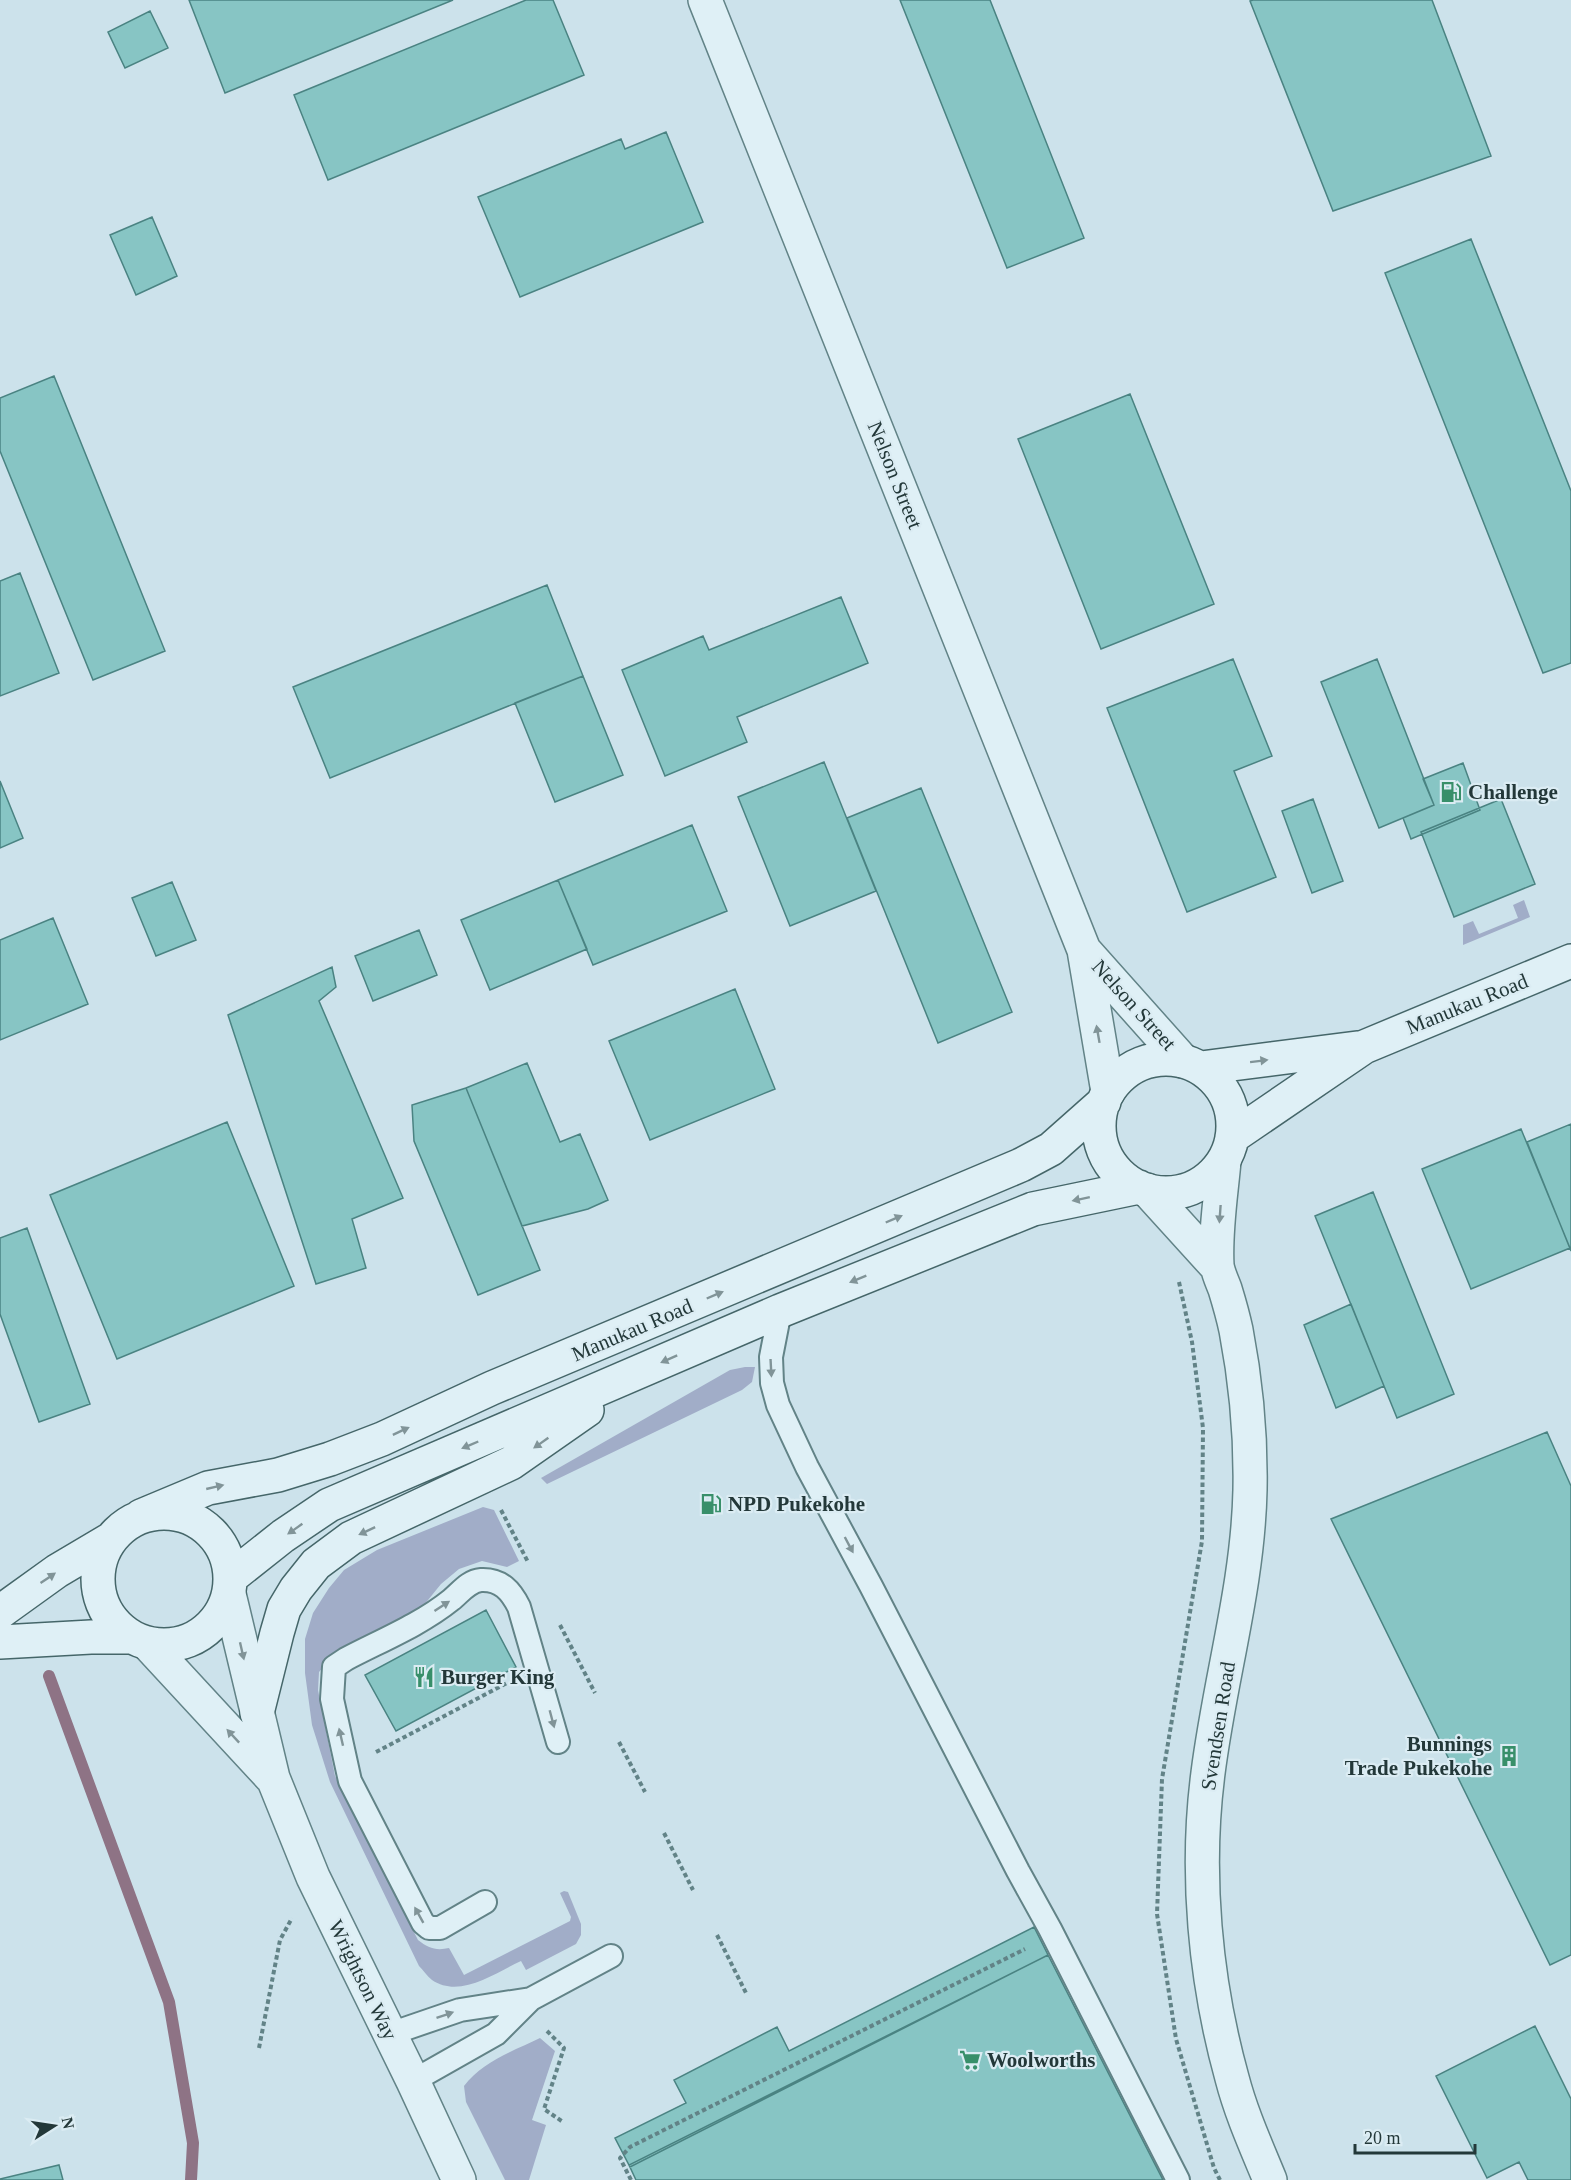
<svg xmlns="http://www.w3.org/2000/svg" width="1571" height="2180" font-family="Georgia,serif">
<rect width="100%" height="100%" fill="#cce2eb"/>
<!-- green -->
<path fill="#a1adc8" d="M1524,900L1530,917L1463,945V925L1473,921L1479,934L1518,918L1513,905Z
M745,1367H755L752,1382L742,1390L547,1484L541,1478L730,1370Z
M483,1507L494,1510L519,1561L507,1567L482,1561L459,1569L441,1584L424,1605L372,1637L339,1649L319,1672L318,1690L335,1776L418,1940C428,1948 436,1951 449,1948L464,1975L570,1921L571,1917L560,1893L564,1891L568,1892L581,1924V1935L576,1944L526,1970L521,1961C495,1973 460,1999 432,1980C427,1976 423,1970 419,1966L330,1782L312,1725L305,1673V1639L313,1613L329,1588L344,1570L377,1550Z
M540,2038L555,2051L532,2120L546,2125L529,2180H505L466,2102L464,2086C482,2062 513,2051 540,2038Z"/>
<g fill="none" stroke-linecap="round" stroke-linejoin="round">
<!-- stream -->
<path stroke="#8e7385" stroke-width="12" d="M49,1676L169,2002L193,2143L191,2180"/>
</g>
<!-- building -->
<path fill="#87c5c4" stroke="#4a8382" stroke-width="1.5" d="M189,0H453L225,93Z
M526,0H553L584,75L328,180L294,95Z
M900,0H990L1084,238L1007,268Z
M1253,0H1432L1491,156L1333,211L1250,1Z
M150,11L168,48L125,68L108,32Z
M666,132L703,222L520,297L478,197L621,139L625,149Z
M152,217L177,276L136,295L110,235Z
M1471,239L1571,491V663L1543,673L1385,273Z
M54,376L165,651L93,680L0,451V398Z
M1130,394L1214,604L1101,649L1018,439Z
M20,573L59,673L0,696V581Z
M547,585L583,676L330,778L293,687Z
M841,597L868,663L737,717L747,742L665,776L622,670L703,636L709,650Z
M1233,659L1272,756L1234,771L1276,877L1187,912L1107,708Z
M1377,659L1434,805L1379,828L1321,682Z
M583,676L623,775L555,802L515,703Z
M824,762L876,891L790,926L738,797Z
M1463,763L1480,810L1411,839L1403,818L1434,805L1423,779Z
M0,781L23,838L0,848Z
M921,788L1012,1012L938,1043L847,818Z
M1313,799L1343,881L1312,893L1282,811Z
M1501,799L1535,884L1454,917L1421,832Z
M692,825L727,911L593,965L558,880Z
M558,880L587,949L490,990L461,920Z
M172,882L196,940L156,956L132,898Z
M53,918L88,1004L0,1040V940Z
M419,930L437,975L373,1001L355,956Z
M332,967L336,987L319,1001L403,1198L352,1219L366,1268L316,1284L228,1015Z
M735,989L775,1089L650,1140L609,1041Z
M527,1063L560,1142L580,1134L608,1200L588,1209L522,1226L466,1088Z
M466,1088L540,1270L478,1295L414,1141L412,1105Z
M227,1122L294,1286L117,1359L50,1195Z
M1571,1124V1251L1527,1142Z
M1521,1129L1570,1248L1471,1289L1422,1169Z
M1373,1192L1454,1394L1397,1418L1315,1216Z
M27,1228L90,1404L39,1422L0,1314V1238Z
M1351,1304L1384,1386L1336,1408L1304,1325Z
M1547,1432L1571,1486V1955L1550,1965L1331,1519Z
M486,1610L516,1667L396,1731L365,1675Z
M1034,1927L1048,1955L630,2167L615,2138L686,2103L674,2080L777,2027L789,2051Z
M1048,1955L1163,2180H636L629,2165Z
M1535,2026L1571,2099V2180H1528L1519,2162L1487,2178L1436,2076Z
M59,2165L63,2180H0V2179Z"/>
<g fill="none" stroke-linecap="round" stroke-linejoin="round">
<defs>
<path id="service" d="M780,1311L771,1357L772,1383L778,1405L807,1467L871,1586L1018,1871L1050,1929L1178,2180
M485,1902L440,1928H429L423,1923L350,1781L332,1699L334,1667L346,1659C380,1641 420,1625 451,1600C460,1593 468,1581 481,1580C501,1579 511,1591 519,1607L558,1742
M390,2034L460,2010L531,1999
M413,2081L496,2034L531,1999L611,1956"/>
<path id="minor" d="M1224,1161C1221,1195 1215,1231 1217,1265C1218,1273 1222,1281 1225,1289C1229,1302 1233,1316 1236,1330C1246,1382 1251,1436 1250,1490C1248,1586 1220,1678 1208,1773C1195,1873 1205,1981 1232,2078C1241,2113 1256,2146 1270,2180
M1147,1190L1217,1267
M229,1594L273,1778L313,1877L413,2081L459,2180
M148,1644L271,1777"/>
<path id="tertiary" d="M705,0L1084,950L1108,1092
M1084,950L1183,1061"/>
<path id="secondary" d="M1099 1126a67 67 0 1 1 134 0a67 67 0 1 1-134 0Z
M1201,1068L1357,1048
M1232,1137L1364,1047L1571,961
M98 1579a66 66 0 1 1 132 0a66 66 0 1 1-132 0Z
M141,1516L208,1488L278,1475L330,1459L382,1439L492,1388L1021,1165L1051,1149L1104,1102
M230,1578L283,1536L329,1505L780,1311L1033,1209L1139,1187
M0,1612L57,1571L111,1539
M0,1642L91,1637H132
M257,1713L277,1633L284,1609L296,1589L316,1564L351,1538L511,1463L587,1410"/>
</defs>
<!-- service casing -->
<use href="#service" stroke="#628387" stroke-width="26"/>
<!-- minor casing -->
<use href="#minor" stroke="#628387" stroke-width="36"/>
<!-- tertiary casing -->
<use href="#tertiary" stroke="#628387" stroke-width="36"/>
<!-- secondary casing -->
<use href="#secondary" stroke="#456669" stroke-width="36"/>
<!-- path -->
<path stroke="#628387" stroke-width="4" stroke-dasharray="4.5 3" stroke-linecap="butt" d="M1179,1282L1192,1342L1203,1428L1202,1541L1162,1779L1157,1914L1176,2039L1214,2168L1220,2180
M501,1510L528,1562
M560,1625L595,1693
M619,1742L645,1792
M376,1752L507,1683
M664,1833L693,1890
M717,1935L747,1995
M547,2031L564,2048L544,2109L563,2122
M259,2048L280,1940L292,1918
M631,2180L620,2158L630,2147L1025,1949"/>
<!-- service -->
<use href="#service" stroke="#dff0f6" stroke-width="22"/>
<!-- minor -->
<use href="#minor" stroke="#dff0f6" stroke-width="33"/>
<!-- tertiary -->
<use href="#tertiary" stroke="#dff0f6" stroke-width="33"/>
<!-- secondary -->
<use href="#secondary" stroke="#dff0f6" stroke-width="33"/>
</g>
<!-- one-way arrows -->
<defs><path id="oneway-solid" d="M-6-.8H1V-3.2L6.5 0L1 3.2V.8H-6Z" transform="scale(1.5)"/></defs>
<g fill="#819498">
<use href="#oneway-solid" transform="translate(1098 1034) rotate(-100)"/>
<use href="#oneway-solid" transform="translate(1259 1061) rotate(-7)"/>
<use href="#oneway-solid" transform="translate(1081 1199) rotate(168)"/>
<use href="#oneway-solid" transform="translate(1220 1214) rotate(94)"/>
<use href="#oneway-solid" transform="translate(894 1219) rotate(-23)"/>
<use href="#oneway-solid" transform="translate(858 1279) rotate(158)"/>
<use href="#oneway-solid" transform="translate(715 1295) rotate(-23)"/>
<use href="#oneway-solid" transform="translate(669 1359) rotate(156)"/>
<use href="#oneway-solid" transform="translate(771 1368) rotate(87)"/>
<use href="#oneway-solid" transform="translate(401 1431) rotate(-25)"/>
<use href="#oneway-solid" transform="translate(541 1443) rotate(145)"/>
<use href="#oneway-solid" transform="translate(470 1445) rotate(157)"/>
<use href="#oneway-solid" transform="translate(215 1487) rotate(-13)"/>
<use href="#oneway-solid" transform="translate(295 1529) rotate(145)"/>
<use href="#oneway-solid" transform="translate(367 1531) rotate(155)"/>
<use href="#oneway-solid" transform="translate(849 1545) rotate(62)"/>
<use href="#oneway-solid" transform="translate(48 1578) rotate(-34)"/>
<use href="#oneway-solid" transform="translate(442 1606) rotate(-33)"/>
<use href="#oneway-solid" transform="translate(242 1651) rotate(77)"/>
<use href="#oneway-solid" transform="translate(552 1719) rotate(75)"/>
<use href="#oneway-solid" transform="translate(233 1736) rotate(-133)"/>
<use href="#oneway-solid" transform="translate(341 1737) rotate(-103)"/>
<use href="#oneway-solid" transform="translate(419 1915) rotate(-119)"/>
<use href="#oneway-solid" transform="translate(445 2015) rotate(-19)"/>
</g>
<!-- icons -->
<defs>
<symbol id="fuel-bare" viewBox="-9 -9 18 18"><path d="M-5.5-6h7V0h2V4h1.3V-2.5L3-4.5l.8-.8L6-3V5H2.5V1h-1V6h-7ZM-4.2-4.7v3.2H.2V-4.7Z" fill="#388f6a" stroke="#dbecf3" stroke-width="2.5" paint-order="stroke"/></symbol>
<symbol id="restaurant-bare" viewBox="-9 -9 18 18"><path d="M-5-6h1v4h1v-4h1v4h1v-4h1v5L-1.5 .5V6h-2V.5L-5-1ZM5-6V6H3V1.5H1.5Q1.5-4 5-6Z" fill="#388f6a" stroke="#dbecf3" stroke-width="2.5" paint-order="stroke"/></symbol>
<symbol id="building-bare" viewBox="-9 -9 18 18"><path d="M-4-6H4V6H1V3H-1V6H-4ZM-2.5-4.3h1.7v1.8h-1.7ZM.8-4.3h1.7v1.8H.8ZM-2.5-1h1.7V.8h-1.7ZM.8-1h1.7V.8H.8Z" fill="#388f6a" stroke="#dbecf3" stroke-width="2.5" paint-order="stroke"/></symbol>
<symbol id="supermarket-bare" viewBox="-9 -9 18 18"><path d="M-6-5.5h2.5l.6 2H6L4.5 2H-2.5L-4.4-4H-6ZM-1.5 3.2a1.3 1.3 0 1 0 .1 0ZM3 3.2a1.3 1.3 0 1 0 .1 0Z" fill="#388f6a" stroke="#dbecf3" stroke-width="2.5" paint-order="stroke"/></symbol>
</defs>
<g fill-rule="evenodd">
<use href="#fuel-bare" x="1436" y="777" width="30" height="30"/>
<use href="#fuel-bare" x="696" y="1489" width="30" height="30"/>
<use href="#restaurant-bare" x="409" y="1662" width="30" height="30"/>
<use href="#building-bare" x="1494" y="1741" width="30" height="30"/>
<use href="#supermarket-bare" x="955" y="2045" width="30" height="30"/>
</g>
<g text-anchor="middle" stroke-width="4.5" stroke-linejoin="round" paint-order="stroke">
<!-- street labels -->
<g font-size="21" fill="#233839" stroke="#dbecf3">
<text transform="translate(895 475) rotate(68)" y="7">Nelson Street</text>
<text transform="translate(1467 1004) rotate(-22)" y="7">Manukau Road</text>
<text transform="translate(1134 1005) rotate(48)" y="7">Nelson Street</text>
<text transform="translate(632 1330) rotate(-23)" y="7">Manukau Road</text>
<text transform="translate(1218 1726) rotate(-81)" y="7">Svendsen Road</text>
<text transform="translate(363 1980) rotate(64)" y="7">Wrightson Way</text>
</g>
<!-- poi labels -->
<g font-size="21" font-weight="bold" fill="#233839" stroke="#dbecf3" text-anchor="start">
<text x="1468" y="799">Challenge</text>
<text x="728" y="1511">NPD Pukekohe</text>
<text x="441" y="1684">Burger King</text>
<text x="1492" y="1751" text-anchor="end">Bunnings<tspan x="1492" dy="24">Trade Pukekohe</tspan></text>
<text x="987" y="2067">Woolworths</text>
</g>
</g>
<!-- north arrow -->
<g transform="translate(54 2126) rotate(78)" stroke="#dbecf3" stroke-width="4.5" paint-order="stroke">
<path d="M0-4.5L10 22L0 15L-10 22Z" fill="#233839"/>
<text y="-9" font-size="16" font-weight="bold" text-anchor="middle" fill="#233839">N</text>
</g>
<!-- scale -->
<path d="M1355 2144v9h120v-9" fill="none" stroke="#233839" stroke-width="3"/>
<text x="1364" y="2144" font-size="18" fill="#233839" stroke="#dbecf3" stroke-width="4.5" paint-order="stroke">20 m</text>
</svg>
